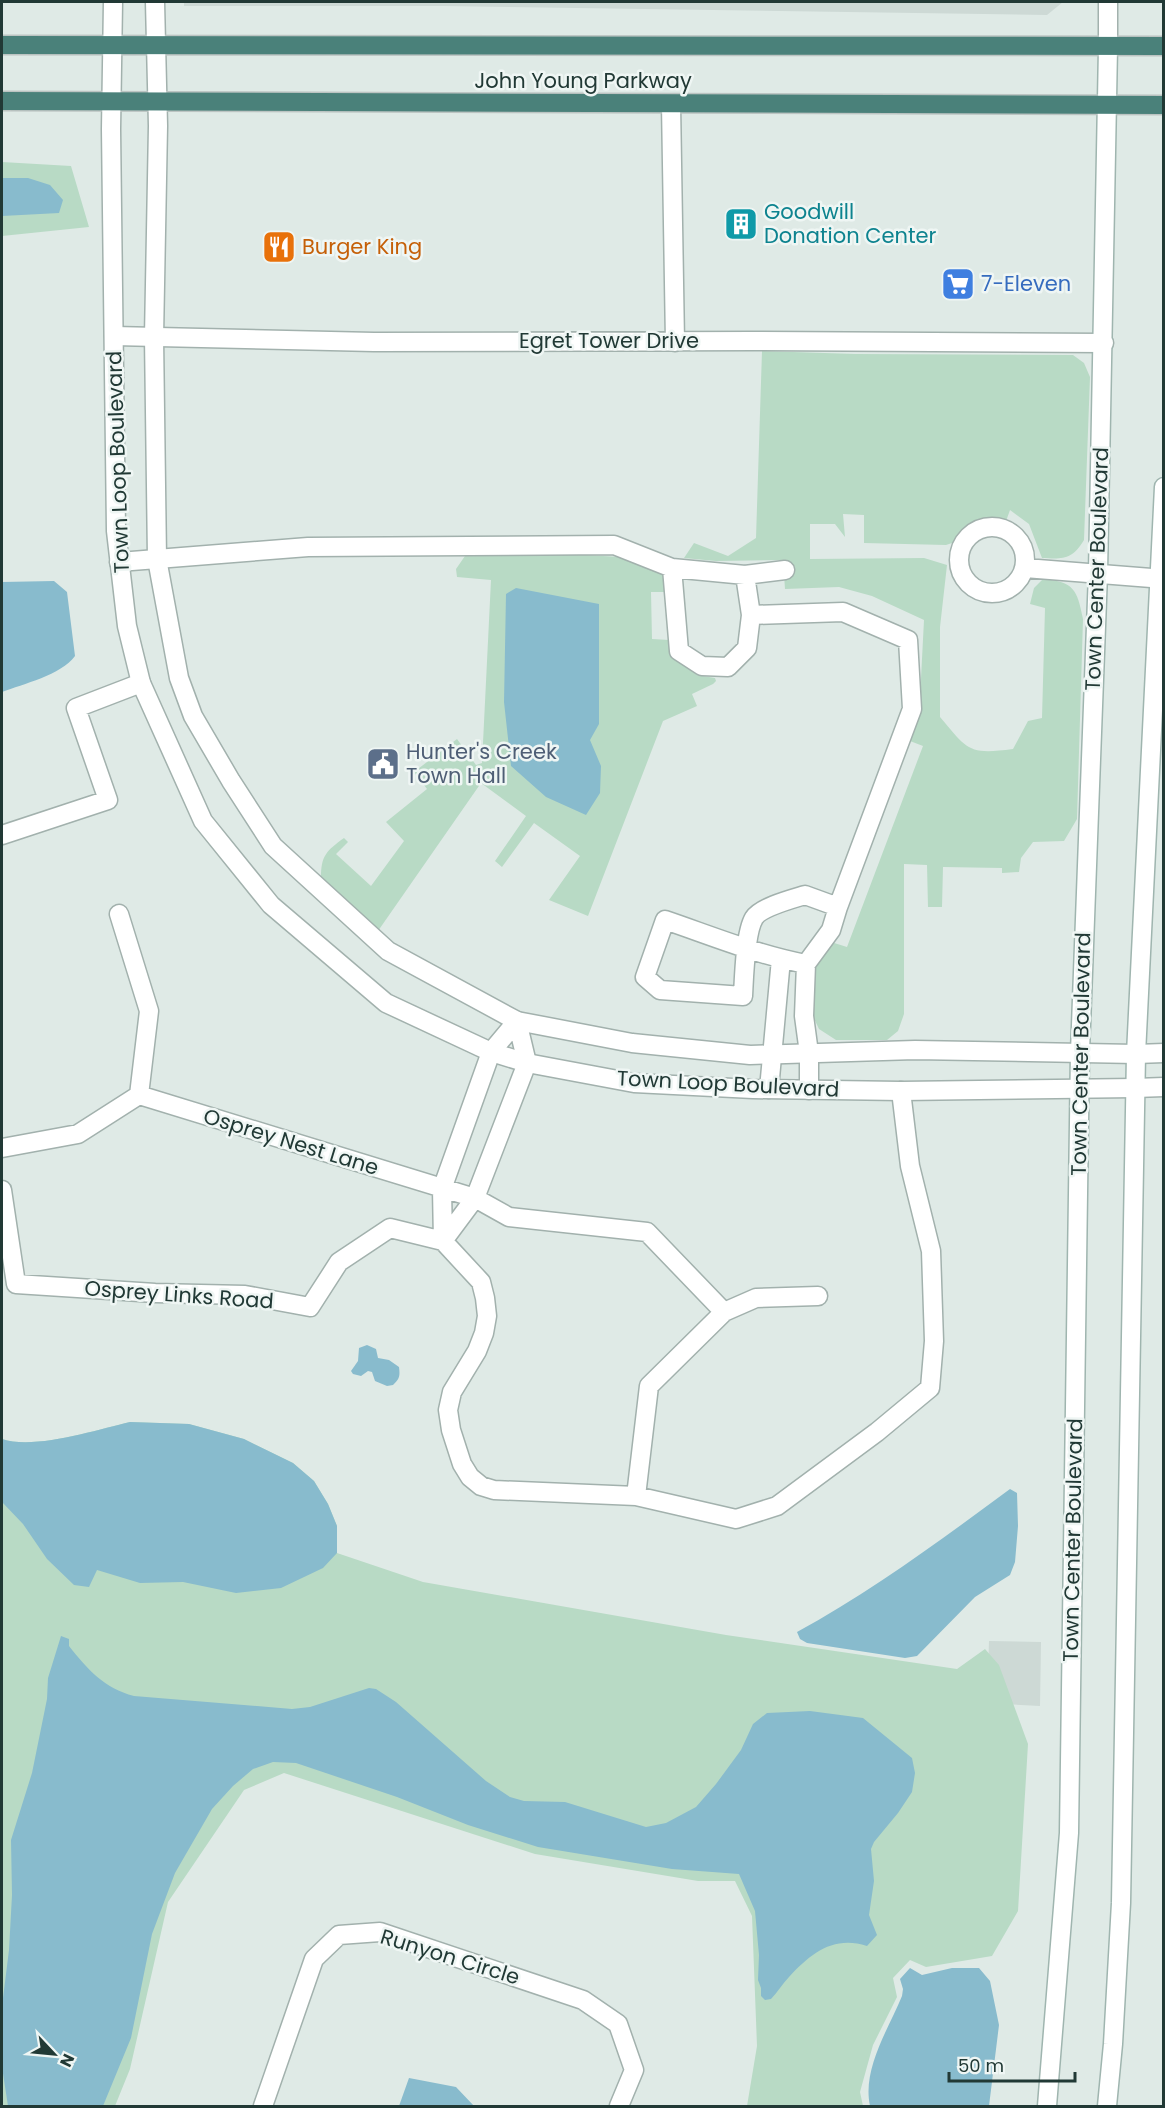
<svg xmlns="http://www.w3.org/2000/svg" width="1165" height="2108" font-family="Poppins,sans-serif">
<rect width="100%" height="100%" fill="#dfeae6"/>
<!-- built -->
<path fill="#cdd9d5" d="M184,2H1063L1047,15L443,6H184Z
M989,1641L1041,1642L1040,1706L987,1703Z"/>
<!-- green -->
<path fill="#b8dac5" d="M2,162L71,166L89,227L2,236Z
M762,351L855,354L1073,355L1084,363L1090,377L1084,540C1072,560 1063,559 1042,558L1029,524L1010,510L1005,524L977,525L955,542L946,545L864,543V515L843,514L845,537L835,524H810V559L924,558L947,565L940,627V717C968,750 968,755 1013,749L1028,721L1042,718L1045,608L1030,604L1034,588L1043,579C1074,582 1077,589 1083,619L1077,819L1064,841L1033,842L1021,858L1019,872L1002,873V868L943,867L942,907H928L927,865L904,864V1014L898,1031L887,1040H836L819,1029L811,1012L810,983L819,958L831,942L847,947L923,746L910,741L919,717L924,620L872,596L839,587L785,589L783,560L716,561L684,558L694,543L728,556L756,538Z
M569,554L620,557L666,576L665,592H651L652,639L669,640L671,655L697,675L715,678L716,681L713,684L692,694L697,706L663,721L588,916L549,900L580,856L534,823L502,867L495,861L526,816L481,783L378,931L321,878C321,856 326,851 344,838L348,842L336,854L371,886L404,841L386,822L427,789L414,772L457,739L476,765L482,763L491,580L457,577L456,569L465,556Z
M130,1422L189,1424L244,1439L293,1463L314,1481L328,1504L337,1526V1553L423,1582L726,1635L957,1669L985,1649L999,1665L1028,1744L1018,1911L992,1956L926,1967L910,1960L893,1978L897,1997L873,2045L860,2092L863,2106H747L757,2046L752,1916L735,1881H698L535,1854L284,1773L244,1790L168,1902L130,2069L115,2106H2V1439C34,1450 96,1430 130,1422Z"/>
<!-- water -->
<path fill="#88bbcd" d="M2,178H28L50,185L63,200L59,213L2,216Z
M54,581L67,592L75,656C61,675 23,684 2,692V582Z
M516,588L599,604V724L590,740L601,766L600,793L586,815L546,797L511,766L504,702L506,594Z
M367,1345L376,1349L378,1358L389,1360L399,1367C400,1375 400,1379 393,1385L387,1386L375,1381L372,1372L368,1371L361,1376L353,1374L351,1371L358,1361L359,1348Z
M130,1422L189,1424L244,1439L293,1463L314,1481L328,1504L337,1526V1553L323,1568L281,1588L236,1593L183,1582L140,1583L97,1570L89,1587L74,1585L47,1559L23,1524L2,1502V1439C34,1450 96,1430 130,1422Z
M1010,1489L1017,1493L1018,1526L1015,1562L1010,1575L975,1597L917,1656L905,1658L807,1643L800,1639L797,1632C872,1591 941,1540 1010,1489Z
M61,1636L69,1639V1646C88,1670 104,1688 134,1696L292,1709L310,1707L369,1688L376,1689L396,1702L486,1781L510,1797L524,1801L565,1802L646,1827L666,1823L696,1807L716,1784L741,1750L753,1724L767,1713L810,1711L863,1718L912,1758L915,1773L912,1792L898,1813L874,1842L871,1849L874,1881L869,1915L877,1935L867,1946C834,1935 811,1953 789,1977C782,1984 778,1992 771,1999L765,2000L761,1996V1988L758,1980L759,1955L755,1911L739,1874L672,1869L538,1847L468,1825L397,1797L296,1763L273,1762L253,1769L233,1786L212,1809L175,1873L152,1934L131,2038L103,2106H8L2,2067V2006L9,1950L12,1895L11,1840L32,1773L47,1699L48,1678Z
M910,1968L922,1975L952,1968H979L990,1981L999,2025L989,2106H870C862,2069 888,2030 902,1996L903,1989L900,1979Z
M409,2078L456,2087L474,2106H399Z"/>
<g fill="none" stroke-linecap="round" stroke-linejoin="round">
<defs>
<path id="minor" d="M671,104L675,342
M114,336L374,342L754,341L1104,343
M959 560a33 33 0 1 1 66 0a33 33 0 1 1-66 0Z
M119,562L308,547L614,545L672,568L745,575L785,570
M672,568L679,651L702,666L728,667L747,648L751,615L745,575
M1025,568L1164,579
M751,615L843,612L908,640L912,709L838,907
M2,835L108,800L76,708L141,683
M806,964C758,955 712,936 665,920L645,977L660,990L743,996C744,978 745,933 754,918C761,907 792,899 805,895L838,907L831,930L806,964L804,1016L809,1053V1090
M1136,1054L1164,1053
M1135,1088L1164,1087
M769,1089L781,959
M139,1095L475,1198L509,1217L647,1232L724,1312
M2,1148L78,1134L139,1095L149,1011L119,914
M2,1190L16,1284L155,1293L245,1295L310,1307L339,1262L390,1228L443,1241L481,1282L485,1298L487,1316L484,1333L477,1351L452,1392L448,1410L451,1430L462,1464L470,1477L481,1486L494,1490L636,1496L736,1519L777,1506L877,1432L930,1388L934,1341L931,1251L910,1166L901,1091
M443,1241L475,1198L527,1063L517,1021
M443,1241L442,1189L491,1052L517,1021
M636,1496L649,1386L724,1312L756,1298L818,1296
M263,2106L314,1959L339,1935L380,1932L583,2000L618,2024L634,2070L619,2106"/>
<path id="tertiary" d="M113,2L111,129L116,531L127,626L141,683L203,821L271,905L386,1003L491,1052L527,1063L634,1083L753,1089L901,1091L1135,1088
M155,2L158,126L154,337L157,559L179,678L193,716L231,781L273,846L388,951L517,1021L632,1043L750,1055L915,1050L1136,1054
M1108,47V2"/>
<path id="secondary" d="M1047,2106L1069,1833L1080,1052L1098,573L1108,47
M1107,2106L1113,2044L1121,1903L1136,1054L1164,487"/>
<path id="trunk" d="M2,45L1164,46
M2,101L1164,105"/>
</defs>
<!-- minor casing -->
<use href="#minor" stroke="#a2b1ad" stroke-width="21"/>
<!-- tertiary casing -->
<use href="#tertiary" stroke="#a2b1ad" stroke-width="21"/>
<!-- secondary casing -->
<use href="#secondary" stroke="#9fb5af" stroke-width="21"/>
<!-- trunk casing -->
<use href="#trunk" stroke="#bcc4c2" stroke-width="21"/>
<!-- minor -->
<use href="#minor" stroke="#fff" stroke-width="18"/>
<!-- tertiary -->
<use href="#tertiary" stroke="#fff" stroke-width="18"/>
<!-- secondary -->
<use href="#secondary" stroke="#fff" stroke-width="18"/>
<!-- trunk -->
<use href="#trunk" stroke="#4a817a" stroke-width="18"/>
</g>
<!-- icons -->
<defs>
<symbol id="building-square" viewBox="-11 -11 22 22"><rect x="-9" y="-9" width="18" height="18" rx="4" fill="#0f9aa8" stroke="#eff6f4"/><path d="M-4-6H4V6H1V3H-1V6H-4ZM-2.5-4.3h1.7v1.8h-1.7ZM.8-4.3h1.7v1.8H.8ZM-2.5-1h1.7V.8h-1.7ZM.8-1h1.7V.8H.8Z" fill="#fff"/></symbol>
<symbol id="restaurant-square" viewBox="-11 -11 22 22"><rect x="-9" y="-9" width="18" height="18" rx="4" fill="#e8710a" stroke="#eff6f4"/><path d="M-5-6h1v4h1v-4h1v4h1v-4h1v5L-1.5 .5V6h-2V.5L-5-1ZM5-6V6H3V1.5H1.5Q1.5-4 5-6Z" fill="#fff"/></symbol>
<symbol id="supermarket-square" viewBox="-11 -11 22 22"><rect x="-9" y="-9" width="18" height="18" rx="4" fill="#3f7fe0" stroke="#eff6f4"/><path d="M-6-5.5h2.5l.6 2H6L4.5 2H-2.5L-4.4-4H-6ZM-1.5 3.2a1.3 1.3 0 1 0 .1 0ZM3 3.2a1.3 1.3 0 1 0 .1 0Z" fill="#fff"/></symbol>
<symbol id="civic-square" viewBox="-11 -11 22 22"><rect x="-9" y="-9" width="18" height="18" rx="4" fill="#5c6f8a" stroke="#eff6f4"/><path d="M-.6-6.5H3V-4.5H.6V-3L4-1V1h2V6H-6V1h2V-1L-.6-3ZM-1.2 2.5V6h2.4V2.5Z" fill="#fff"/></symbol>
</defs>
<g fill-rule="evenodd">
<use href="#building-square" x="722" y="205" width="38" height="38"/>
<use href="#restaurant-square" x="260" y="228" width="38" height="38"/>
<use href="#supermarket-square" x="939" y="265" width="38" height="38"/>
<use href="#civic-square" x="364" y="745" width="38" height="38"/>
</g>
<g text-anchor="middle" stroke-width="5" stroke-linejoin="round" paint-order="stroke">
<!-- street labels -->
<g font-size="21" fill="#213935" stroke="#eff6f4">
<text x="583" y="88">John Young Parkway</text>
<text x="609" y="348">Egret Tower Drive</text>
<text transform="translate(118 462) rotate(-92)" y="7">Town Loop Boulevard</text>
<text transform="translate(1097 569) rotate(-88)" y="7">Town Center Boulevard</text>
<text transform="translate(1081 1054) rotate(-89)" y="7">Town Center Boulevard</text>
<text transform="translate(728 1084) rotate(3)" y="7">Town Loop Boulevard</text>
<text transform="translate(291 1142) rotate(17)" y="7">Osprey Nest Lane</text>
<text transform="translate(179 1295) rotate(4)" y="7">Osprey Links Road</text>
<text transform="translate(1073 1540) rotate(-89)" y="7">Town Center Boulevard</text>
<text transform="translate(450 1957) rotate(17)" y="7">Runyon Circle</text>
</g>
<!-- culture labels -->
<g font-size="21" fill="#0d838f" stroke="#eff6f4" text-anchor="start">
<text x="764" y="219">Goodwill<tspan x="764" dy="24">Donation Center</tspan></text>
</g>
<!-- food labels -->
<g font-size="21" fill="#c56008" stroke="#eff6f4" text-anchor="start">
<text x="302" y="254">Burger King</text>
</g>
<!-- shop labels -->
<g font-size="21" fill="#366cbe" stroke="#eff6f4" text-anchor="start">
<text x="981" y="291">7-Eleven</text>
</g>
<!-- service labels -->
<g font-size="21" fill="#4e5e75" stroke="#eff6f4" text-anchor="start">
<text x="406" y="759">Hunter's Creek<tspan x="406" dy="24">Town Hall</tspan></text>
</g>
</g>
<!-- border -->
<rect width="1165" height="2108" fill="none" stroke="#213935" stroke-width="6"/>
<!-- north arrow -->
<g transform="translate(54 2054) rotate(116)" stroke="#eff6f4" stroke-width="4.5" paint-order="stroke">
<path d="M0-4.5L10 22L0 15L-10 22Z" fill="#213935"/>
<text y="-9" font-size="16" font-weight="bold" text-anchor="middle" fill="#213935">N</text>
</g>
<!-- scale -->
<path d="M949 2072v9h126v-9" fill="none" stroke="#213935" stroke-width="3"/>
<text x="958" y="2072" font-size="18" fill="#213935" stroke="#eff6f4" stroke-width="4.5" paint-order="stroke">50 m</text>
</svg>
